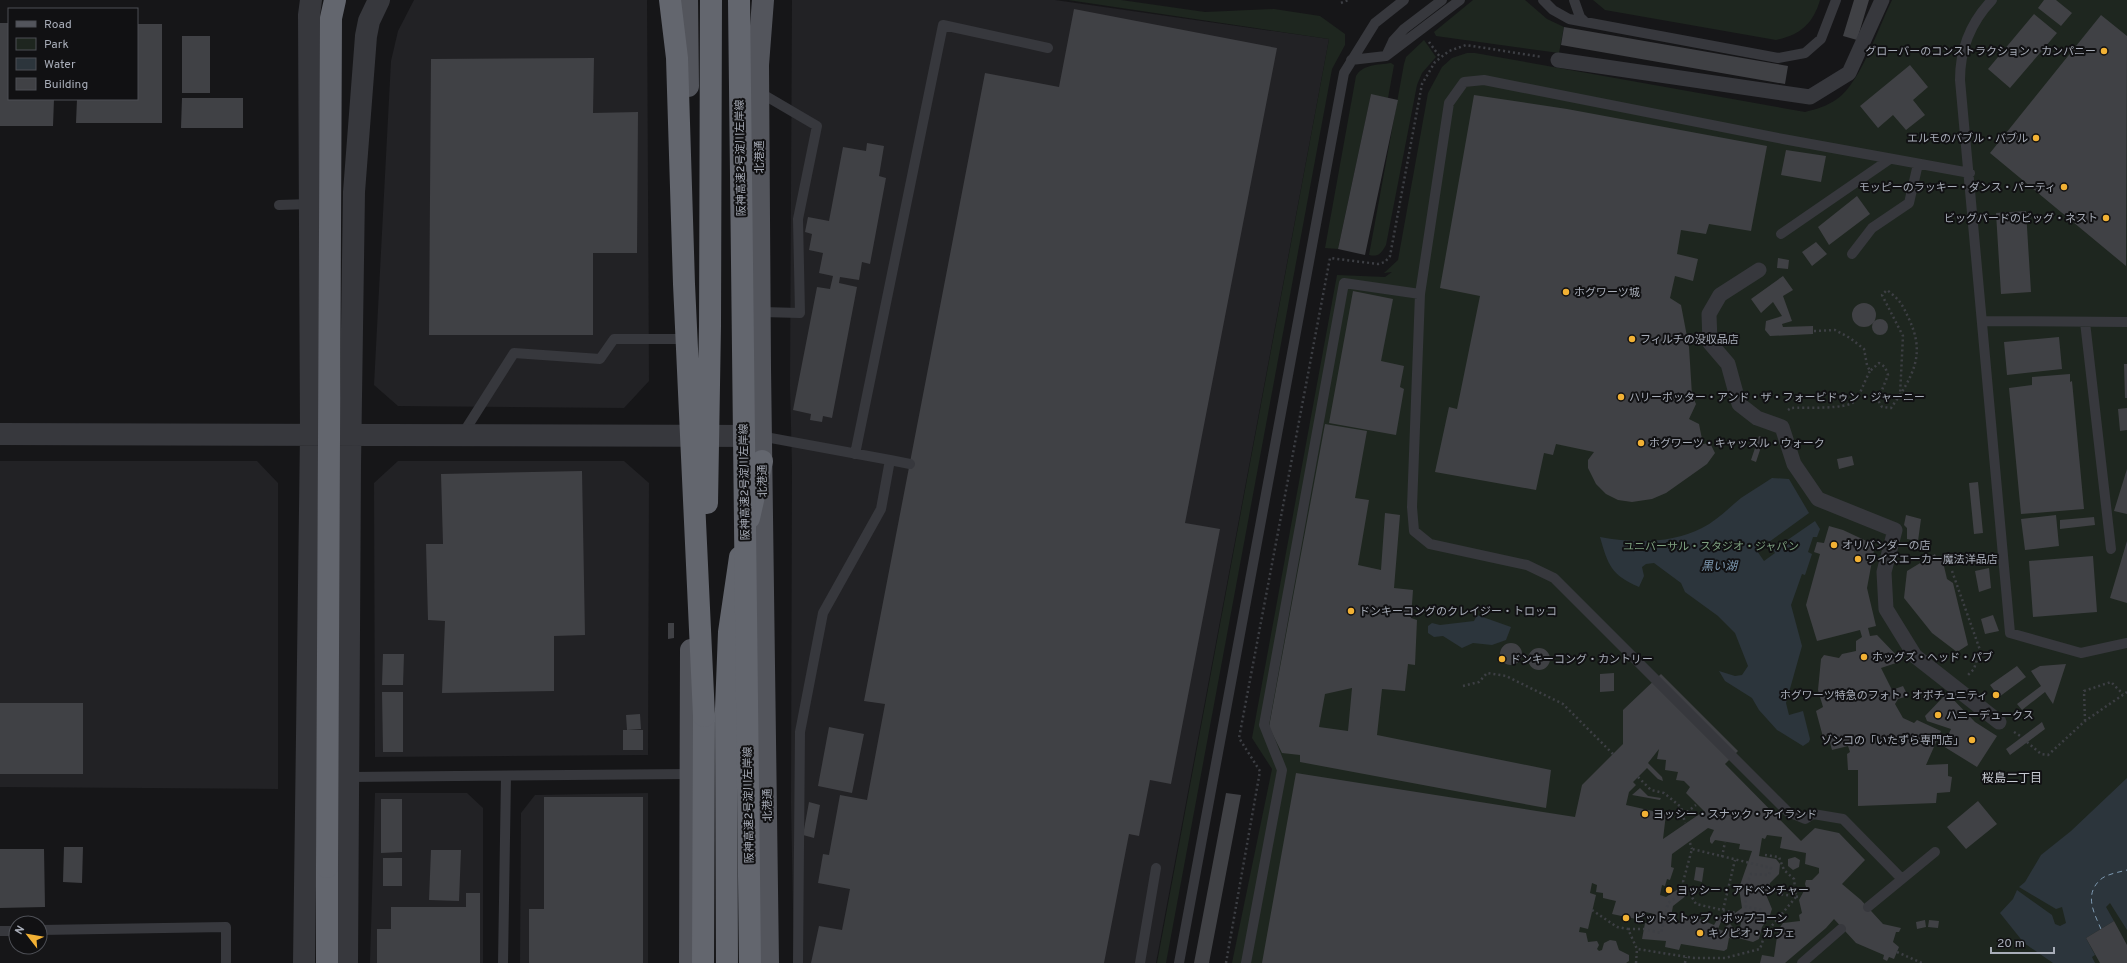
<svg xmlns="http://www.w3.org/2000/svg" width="2127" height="963" font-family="Overpass,'Noto Sans JP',sans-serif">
<rect width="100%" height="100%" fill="#161618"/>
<!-- built -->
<path fill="#222225" d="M414,0H647L649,381L624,408L398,406L374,385L391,61L398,31Z
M792,0H1055L1329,39L1156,963H794L791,803L792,466L790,386Z
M0,461H257L278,483V789L0,787Z
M398,461H624L649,483L648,755L375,757L374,483Z
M375,793H467L483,808V963H370Z
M648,793V963H520L521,813L535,795Z"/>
<!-- green -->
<path fill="#1e261f" d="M1068,0H1121L1205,12L1274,9L1320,16L1345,34V45L1332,69L1166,963H1157L1329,39Z
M1473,0H1525L1547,19L1564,27L1559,53L1436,36L1434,32Z
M1593,0H1820C1813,24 1800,35 1776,40L1605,10Z
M1892,0H2127V963H1232L1272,769L1252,738L1337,275L1385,277L1392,272L1384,273L1398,260L1428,93L1442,67L1452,58L1467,53H1475L1805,112C1817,109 1827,106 1837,99C1860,84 1879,26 1892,0Z
M1424,40L1436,57L1422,73L1417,85L1386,245C1381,254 1378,257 1369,255L1404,64L1406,57Z
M1391,63L1394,65L1388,98L1371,95L1338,249L1325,248L1356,76C1363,64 1378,65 1391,63Z"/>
<!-- water -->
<path fill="#2c353c" d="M1772,478L1789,479L1809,513L1769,542L1767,540L1755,548L1764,561L1775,553L1773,550L1815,521L1820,529L1817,537H1813L1808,552L1812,554L1805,575L1802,574L1791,605L1802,646L1786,703L1789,715L1803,711L1810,739L1809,742L1803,746L1777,730L1759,710L1752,698L1725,681L1719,671L1735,676L1742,675L1748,666L1735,633L1718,616L1685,592L1681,583L1654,563L1646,564L1642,567L1644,576L1639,587C1611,575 1608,565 1600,537C1633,543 1671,544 1702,528C1716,521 1729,508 1741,498C1751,491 1762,485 1772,478Z
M1477,615L1511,627L1506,640L1492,645L1473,643L1462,648L1443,636L1434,637L1428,633V626L1432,623L1440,625L1474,621Z
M2127,778V930L2110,903L2106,907L2114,921L2086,938L2095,955L2092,957L2095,963H2053L2024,943L2000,913L2013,899L2017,890L2052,915L2055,924L2060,926L2066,923L2062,907L2056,909L2019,887L2025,882L2041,855L2071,831Z"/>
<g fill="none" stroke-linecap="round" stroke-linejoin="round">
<!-- ferry -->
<path stroke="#7f9bb3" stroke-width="1" stroke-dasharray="5 4" stroke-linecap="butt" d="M2101,929C2094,913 2084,895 2100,880C2106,874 2120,872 2127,870"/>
</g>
<!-- building -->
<path fill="#404145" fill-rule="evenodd" d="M1854,0H1869L1857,40L1843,36Z
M2044,0H2056L2072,13L2061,26L2038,8Z
M1074,9L1277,48L1185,523L1220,529L1171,784L1150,780L1139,836L1129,834L1104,963H811L819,926L842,930L850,889L818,883L823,854L829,855L840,795L867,800L885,704L864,701L985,73L1059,87Z
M2034,14L2057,33L2010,88L1988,69Z
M2101,15L2127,36L2126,266L1990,153Z
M0,23H9V99H54L53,126H0Z
M137,24H162V123H76L77,99H137Z
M1564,27L1788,66L1785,84L1561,45Z
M182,36H210V93H182Z
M594,58L593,113L638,112L637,253H593V335H429L431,59Z
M1910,65L1928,87L1913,100L1925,115L1906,130L1893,115L1878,128L1860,106Z
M1371,94L1398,100L1365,255L1338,249Z
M1474,95L1567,109L1767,146L1751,231L1709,224L1706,234L1681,230L1677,254L1698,259L1693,281L1675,276L1670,298L1681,305L1689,347L1692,395L1696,404L1689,419L1699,424L1703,444L1710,443L1715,453L1707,464L1666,493L1652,499L1632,502L1618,500L1606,494L1596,484L1588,468V460L1594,452L1556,444L1553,455L1544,453L1536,490L1435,472L1449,407L1457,409L1480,296L1440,288Z
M182,98H243V128H181Z
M867,143L884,146L879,176L886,178L870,264L862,262L859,280L840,277L839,283L857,287L832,418L823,416L822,422L810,420L811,414L793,410L817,287L830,289L833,276L819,273L823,253L809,250L812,234L805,232L808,217L829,221L843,147L866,151Z
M1786,150L1826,156L1821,182L1781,175Z
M1857,196L1870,214L1829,245L1818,227Z
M2026,211L2031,292L2001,294L1996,213Z
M1816,242L1827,254L1812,266L1802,252Z
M1778,258L1789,260L1788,269L1777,268Z
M1783,276L1793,290L1783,296L1792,321L1782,324L1783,327L1813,326V334L1770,336L1765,330L1766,321L1782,316L1773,302L1761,313L1751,299Z
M1353,291L1393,299L1381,361L1404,366L1400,387L1404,389L1396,435L1329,423Z
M1852 315a12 12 0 1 1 24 0a12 12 0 1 1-24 0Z
M1872 327a8 8 0 1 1 16 0a8 8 0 1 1-16 0Z
M2059,337L2062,369L2007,375L2004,342Z
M2124,364H2127V398H2125Z
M2070,374V382L2072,381L2084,509L2021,514L2009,388L2032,385V377Z
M2127,408V430L2120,431L2118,409Z
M1325,424L1367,431L1355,498L1369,500L1358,565L1381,570L1385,513L1400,515L1394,588L1413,590L1411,618L1417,620L1415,665L1408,664L1405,691L1382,689L1377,735L1551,770L1546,808L1300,762V755L1282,753L1269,727ZM1352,688L1348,731L1319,727L1325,694Z
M1759,436L1764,438L1756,462L1751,460Z
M1852,456L1854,465L1839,469L1837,459Z
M2127,469V514L2114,511Z
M582,471L585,635L554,636V691L442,693L445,621L428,620L426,544H443L441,474Z
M1978,482L1983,533L1974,534L1969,483Z
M1906,515L1921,519L1918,541L1907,539V528L1904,525Z
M2056,515L2059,546L2025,550L2021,519Z
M2094,517L2095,525L2060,529V520Z
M1829,526L1843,530L1875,545L1867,588L1876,626L1868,628L1870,636L1877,635L1902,661L1881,668L1892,690L1903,686L1908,696L1898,699L1895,704L1903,718L1914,723L1917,720L1941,731L1926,765L1948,764V776L1952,777L1950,792L1937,793L1936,803L1858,806V770H1848L1847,754L1850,752L1848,746L1832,750L1828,735L1823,737L1816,711L1823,707L1818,690L1821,659L1824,655L1839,658L1842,654L1856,651V641L1862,637L1860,630L1817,641L1806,605L1820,554L1814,552L1817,542L1824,543Z
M2127,541V603L2110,598Z
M1949,553L1950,556L1943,562L1947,579L1953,583L1968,645L1957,652L1932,633L1904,598L1907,571L1935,554L1938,561Z
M2093,556L2097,612L2033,617L2029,561Z
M1989,568L1991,588L1979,592L1975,571Z
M1993,615L1999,631L1985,634L1981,619Z
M668,623H674V638L668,639Z
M1500 654a11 11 0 1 1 22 0a11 11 0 1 1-22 0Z
M1528 659a11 11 0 1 1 22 0a11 11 0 1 1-22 0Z
M383,654H404L403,685H382Z
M2066,664L2053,704L2045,692L2022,710L2017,704L2041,686L2031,671L2040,666Z
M2017,666L2026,677L1999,697L1990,685Z
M1614,673V691L1600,692V674Z
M1661,674L1738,751L1725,764L1801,841L1815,828L1839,833L1865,860L1842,884L1861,900L1883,924L1901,928L1899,932H1896L1893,942L1899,947L1894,959L1889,957L1887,961L1883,959L1884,955L1856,943L1834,919L1826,928L1785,963H1760L1762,955L1774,957L1778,930L1783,923L1800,921L1799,915L1802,913L1799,900L1806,887L1805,884L1806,880H1812L1819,873V868L1805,864L1806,853L1780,848L1782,837L1767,835L1765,839L1762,838L1759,856L1776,859L1780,864L1779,874L1770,883L1767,897L1772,909L1769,918L1762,927L1759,939L1753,942L1738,938L1742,917L1736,916L1732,919H1722L1718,929L1724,931L1725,927L1730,924L1735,929L1733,939L1729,938L1727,949L1724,951L1681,944L1679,950L1665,947L1666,941L1642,939L1645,923L1652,924L1654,914L1645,912L1636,919L1612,914L1616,901L1603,898V893L1596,892L1597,885L1592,883L1590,893L1596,895L1588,929L1580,927L1579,932L1586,933L1588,942L1597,941L1599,945L1597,949L1599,951L1602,950L1604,943L1610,940L1616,941L1619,950L1629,955V961L1626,963H1262L1296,773L1575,817L1582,785L1623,744V710ZM1659,749L1657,759L1666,760L1665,770L1678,772L1676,780L1684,781L1690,787L1686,793L1704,811L1663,839L1666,814L1626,805L1629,792L1636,785L1633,782L1647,768L1658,779L1663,781L1662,777L1648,763ZM1708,828L1714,830L1710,838V842L1712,844L1715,840L1740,844L1739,849L1752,851L1739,888L1742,908L1731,916L1724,914L1718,918L1714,925L1695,917H1689L1679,923L1670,922L1673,906L1687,895L1681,887L1666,897L1660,895L1662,885L1665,886L1667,879L1670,880L1674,868L1671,867L1672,854Z
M382,692H403V752H383Z
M1947,693L1975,722L1997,736L1977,767L1943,746L1951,729L1927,721L1925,716Z
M0,703H83V774H0Z
M640,714L641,729L627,730L626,715Z
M2042,722L2045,729L2010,755L2006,749Z
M829,727L864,734L852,793L818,786Z
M623,730H643V750H623Z
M1640,788L1648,796L1661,798L1660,800L1632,795Z
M1226,793L1241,795L1209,963H1194Z
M544,797H643V963H529V909H544Z
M381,799H402V852L381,853Z
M1978,801L1997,824L1966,849L1947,827Z
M809,802L820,805L814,838L803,835Z
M64,847H83L82,883L63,882Z
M0,849H44L45,907L0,908Z
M431,850H461L459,901L429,900Z
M1795,857L1800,860L1799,867L1793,870L1788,866V859Z
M383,858H402V886H383Z
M1696,867L1704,868L1702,882L1694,880Z
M466,893H480V963H377V929H391V907H466Z
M1925,920L1926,927L1917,929L1916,922Z
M1929,920L1939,921L1938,928L1928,927Z
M2114,921L2127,945V963H2100L2086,938Z"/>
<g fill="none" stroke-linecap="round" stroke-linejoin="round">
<!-- path -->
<path stroke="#3d3f44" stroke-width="2.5" stroke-dasharray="2 3" stroke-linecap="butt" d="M1341,3L1348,0
M1429,42L1440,57
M1814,331L1835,330L1850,338L1864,349L1867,365L1870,371L1879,363L1885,367L1888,375L1878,400L1882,407L1891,408L1900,395L1903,336L1882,295L1887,290C1900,300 1902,304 1909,319C1923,349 1917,368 1900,395
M1788,410L1791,408C1804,407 1847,410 1855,401C1861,393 1865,380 1870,371
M1952,571L1980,650L1974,669L1968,675
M1463,686L1479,682L1487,673L1506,676L1563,704L1613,754
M2085,721L2084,691L2111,682L2123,694
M2014,732L2022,737
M2027,742L2041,754L2048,755L2085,721L2127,692
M1638,777L1651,790L1664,793L1681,807L1685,823
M1683,815L1696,805
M1690,843L1692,849
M1722,857L1725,842
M1745,889L1751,874L1769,875L1771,868L1692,849L1683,882L1696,904L1762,919V910L1746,907L1745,889L1800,897
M1592,910L1617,927L1628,929L1637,949L1694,958H1725L1760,949L1765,934L1796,897L1794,879L1784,870L1779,857L1765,855
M1723,910L1735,860
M1628,929H1644L1661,933L1668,903L1688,889
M1897,952L1922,963
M1226,963L1260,771L1239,738L1330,258L1378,264L1385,262L1390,256L1422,84L1435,62L1449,51L1466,45L1542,57
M1636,963L1637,949
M1685,963L1686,957"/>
<!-- service -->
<path stroke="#37383d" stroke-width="10" d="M1543,0L1553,10L1569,19L1778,58L1805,53L1821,39L1836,0
M1574,0L1580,17L1585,22
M1992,0C1970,23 1960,49 1960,80L2010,633L2081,653L2127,643
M1386,56L1393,41L1404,29L1442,0
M1351,60L1386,56L1460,0
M759,92L817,126L798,219L800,313L760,312
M279,205L310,204
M1781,234L1890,159
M1852,254L1872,228L1909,203L1918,164
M1983,321L2127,322
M2085,322L2111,549
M462,435L514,353L600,359L614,339H688
M760,436L890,460L881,509L823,613L800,732L798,963
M855,454L943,25L1048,48
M890,460L910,464
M350,777L691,774
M1901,878L1843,819L1813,814L1805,819L1788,812L1554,578L1527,565L1430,544L1414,531L1412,507L1420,294L1449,103L1464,82L1484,80L1783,139L1970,173
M1868,907L1935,852
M40,930L226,927V963
M0,931H16
M503,963L506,776
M1140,963L1156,868
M1179,963L1344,73L1375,23L1404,0
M1246,963L1282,770L1264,725L1344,283L1420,294
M1802,963L1841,929"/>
<!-- pedestrian -->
<path stroke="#37383d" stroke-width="15" d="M1558,60L1810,97L1849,73L1882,0
M1759,270L1720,295L1709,314L1710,343L1728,364L1739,404L1757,418L1782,427L1794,464L1818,499L1895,530L1884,572L1886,609L1915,656L1999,722"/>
<!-- tertiary -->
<path stroke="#37383d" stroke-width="22" d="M0,434L760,436
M304,963L311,434L309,15L311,0
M347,963L350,466L354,192L366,36L369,21L379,0"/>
<!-- primary -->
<path stroke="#53555c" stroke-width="22" d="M687,0L688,86
M763,0L758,65L760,368L768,963
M690,963L691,650"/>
<!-- motorway -->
<path stroke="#63666e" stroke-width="22" d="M749,518L762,461
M327,867V963
M703,963L704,716
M727,963L726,709L729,632L740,557"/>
<!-- motorway-bridge -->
<path stroke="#63666e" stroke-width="22" d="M670,0L677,58L684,284L704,716
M739,0L750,963
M707,503L710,326L711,0
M327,867L331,18L335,0"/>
</g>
<!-- markers -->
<g fill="#f2b134" stroke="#111113" stroke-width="1.5">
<circle cx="2104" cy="51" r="4"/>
<circle cx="2036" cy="138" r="4"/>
<circle cx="2064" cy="187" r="4"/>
<circle cx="2106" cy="218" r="4"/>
<circle cx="1566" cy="292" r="4"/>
<circle cx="1632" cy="339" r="4"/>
<circle cx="1621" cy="397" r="4"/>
<circle cx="1641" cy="443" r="4"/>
<circle cx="1834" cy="545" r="4"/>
<circle cx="1858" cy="559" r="4"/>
<circle cx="1351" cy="611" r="4"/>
<circle cx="1864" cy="657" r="4"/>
<circle cx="1502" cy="659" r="4"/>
<circle cx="1996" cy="695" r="4"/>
<circle cx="1938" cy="715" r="4"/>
<circle cx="1972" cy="740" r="4"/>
<circle cx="1645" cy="814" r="4"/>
<circle cx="1669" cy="890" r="4"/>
<circle cx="1626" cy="918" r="4"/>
<circle cx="1700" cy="933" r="4"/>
</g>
<g text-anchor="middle" stroke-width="4" stroke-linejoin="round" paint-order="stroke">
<!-- poi labels -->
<g font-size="11" fill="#a8adb8" stroke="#111113" text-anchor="start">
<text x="2096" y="55" text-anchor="end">グローバーのコンストラクション・カンパニー</text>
<text x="2028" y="142" text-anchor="end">エルモのバブル・バブル</text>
<text x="2056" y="191" text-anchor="end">モッピーのラッキー・ダンス・パーティ</text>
<text x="2098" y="222" text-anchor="end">ビッグバードのビッグ・ネスト</text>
<text x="1574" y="296">ホグワーツ城</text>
<text x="1640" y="343">フィルチの没収品店</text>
<text x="1629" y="401">ハリーポッター・アンド・ザ・フォービドゥン・ジャーニー</text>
<text x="1649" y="447">ホグワーツ・キャッスル・ウォーク</text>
<text x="1842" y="549">オリバンダーの店</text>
<text x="1866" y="563">ワイズエーカー魔法洋品店</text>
<text x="1359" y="615">ドンキーコングのクレイジー・トロッコ</text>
<text x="1872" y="661">ホッグズ・ヘッド・パブ</text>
<text x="1510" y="663">ドンキーコング・カントリー</text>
<text x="1988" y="699" text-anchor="end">ホグワーツ特急のフォト・オポチュニティ</text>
<text x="1946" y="719">ハニーデュークス</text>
<text x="1964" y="744" text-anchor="end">ゾンコの「いたずら専門店」</text>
<text x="1653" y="818">ヨッシー・スナック・アイランド</text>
<text x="1677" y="894">ヨッシー・アドベンチャー</text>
<text x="1634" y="922">ピットストップ・ポップコーン</text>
<text x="1708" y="937">キノピオ・カフェ</text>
</g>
<!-- street labels -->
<g font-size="11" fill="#a8adb8" stroke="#111113">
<text transform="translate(759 157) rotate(-90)" y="4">北港通</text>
<text transform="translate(740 158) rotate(-91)" y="4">阪神高速2号淀川左岸線</text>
<text transform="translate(762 481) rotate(-91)" y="4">北港通</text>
<text transform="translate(744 482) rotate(-91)" y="4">阪神高速2号淀川左岸線</text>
<text transform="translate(748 805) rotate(-91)" y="4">阪神高速2号淀川左岸線</text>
<text transform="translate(767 805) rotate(-91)" y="4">北港通</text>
</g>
<!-- park labels -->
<g font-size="11" fill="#7fa381" stroke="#111113">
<text x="1711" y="550">ユニバーサル・スタジオ・ジャパン</text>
</g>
<!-- water labels -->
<g font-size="12" font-style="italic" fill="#7f9bb3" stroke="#111113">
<text x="1719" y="570">黒い湖</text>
</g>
<!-- neighbourhood labels -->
<g font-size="12" fill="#c9ccd4" stroke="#111113">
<text x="2012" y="782">桜島二丁目</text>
</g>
</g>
<!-- legend -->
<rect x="8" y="8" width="130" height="92" fill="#111113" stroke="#4d4f55"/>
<rect x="16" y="21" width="20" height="6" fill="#53555c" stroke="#4d4f55"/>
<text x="44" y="28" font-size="12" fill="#a8adb8">Road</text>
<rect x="16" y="38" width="20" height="12" fill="#1e261f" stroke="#4d4f55"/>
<text x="44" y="48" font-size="12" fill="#a8adb8">Park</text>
<rect x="16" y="58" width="20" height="12" fill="#2c353c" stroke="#4d4f55"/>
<text x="44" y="68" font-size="12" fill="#a8adb8">Water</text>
<rect x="16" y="78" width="20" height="12" fill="#404145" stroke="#4d4f55"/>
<text x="44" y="88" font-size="12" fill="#a8adb8">Building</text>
<!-- north arrow -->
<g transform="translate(28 935) rotate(301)"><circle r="19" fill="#111113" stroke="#4d4f55"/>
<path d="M0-3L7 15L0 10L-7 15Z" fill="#f2b134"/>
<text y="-6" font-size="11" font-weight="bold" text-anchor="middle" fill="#a8adb8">N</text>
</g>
<!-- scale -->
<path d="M1991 947v6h63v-6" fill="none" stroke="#a8adb8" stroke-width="2"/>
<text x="1997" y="947" font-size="12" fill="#a8adb8" stroke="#111113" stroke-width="3" paint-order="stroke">20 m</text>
</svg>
